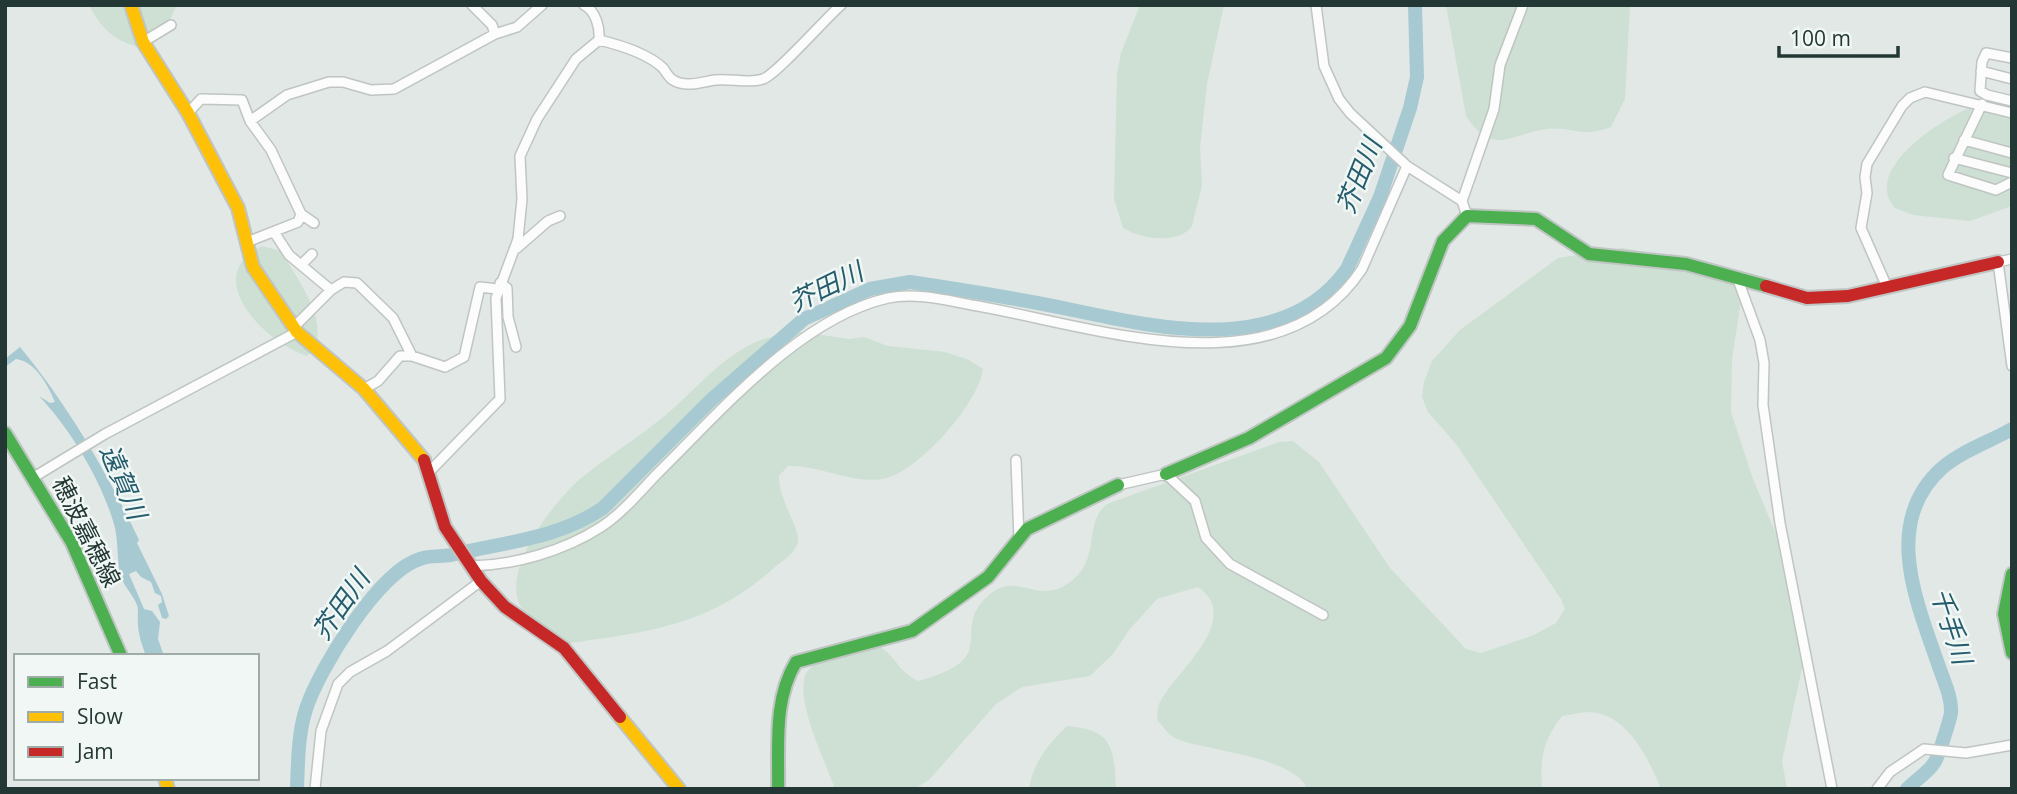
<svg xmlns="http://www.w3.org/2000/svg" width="2017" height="794" font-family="'Open Sans','Noto Sans JP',sans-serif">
<rect width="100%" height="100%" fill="#e2e8e5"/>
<!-- green -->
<path fill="#cde0d3" d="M89,5H177L164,32L139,47C114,41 101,28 89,5Z
M1140,5H1224L1207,84L1200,147L1202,186L1192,226C1179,245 1140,239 1123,228L1114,199L1117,74L1121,53Z
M1446,5H1630L1625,99L1611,127C1579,139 1574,126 1547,129C1509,134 1493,157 1466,116Z
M2012,94V206L1970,221L1913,215L1895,208C1855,163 1974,96 2012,94Z
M262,246L281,251C296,278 337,329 307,356C265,343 199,276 262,246Z
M1622,248C1662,254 1696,265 1733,282L1741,301L1732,359L1731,412L1753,479L1794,577L1804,659L1782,761L1787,789H1661C1649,759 1627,713 1589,712C1581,712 1571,715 1562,716C1543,740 1540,758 1542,789H1307C1296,757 1207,751 1177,739C1169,736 1163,726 1157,720C1158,715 1157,708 1159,704C1173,673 1245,620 1198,587L1157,599L1130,629L1113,654L1090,676L1022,687L996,704L929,780L914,789H835C825,761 799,709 804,680C806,665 828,655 841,652C853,649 871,640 883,649C897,659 897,670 918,681C1006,657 947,632 989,595C1020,568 1041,612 1077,576C1099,554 1084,523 1107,504L1279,442L1293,441L1319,462L1390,568L1466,649L1481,653L1534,635L1556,623L1565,609L1561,599L1456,444L1428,412L1422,397L1424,382L1432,361L1460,330L1558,258Z
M796,331L849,339L864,337L888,346L945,352L969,360L983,369C979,403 917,474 882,479C851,484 821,465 788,466L779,476C778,498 800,529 798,541C796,553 782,561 774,568C706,629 643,632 558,645C543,635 526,620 519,603C504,565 554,502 580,479C604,459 632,442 657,422C690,397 716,360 756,342C768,337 783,334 796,331Z
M1067,726C1113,730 1114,747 1116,789H1029C1033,763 1048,744 1067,726Z"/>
<!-- water -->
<path fill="#a7c9d1" d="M20,347C67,404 107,472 139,540L137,543L162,594L169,616L166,619L162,618L158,605L162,602L161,596L155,593L151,582L141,577L136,571L129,574L144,609L152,611L160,622L158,639L164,656H146C139,637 137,629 138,610C138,600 124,587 121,577C116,559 119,541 114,524C101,480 71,430 39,396L50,403L55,402C48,385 35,361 16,359L5,367V359Z"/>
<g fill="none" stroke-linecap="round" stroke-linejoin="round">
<!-- river -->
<path stroke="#a7c9d1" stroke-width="14" d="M297,789C298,762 298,734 306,709C319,669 379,571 420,559C430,555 441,557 451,555C504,542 558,539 603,508L711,400L804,319L870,289L910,282C963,290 1016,298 1068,309C1157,328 1284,358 1347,269L1380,197L1410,108L1417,77L1415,5
M1907,789C1915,780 1928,773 1934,763C1938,759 1950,719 1951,713C1952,696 1942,677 1937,661C1915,598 1883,521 1942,468C1962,451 1989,442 2012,429"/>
<defs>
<path id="street" d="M472,5L492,25L495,34
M1316,5L1324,66L1339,99L1350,113L1407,166L1462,201
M599,40C620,45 647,53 663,68C666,72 669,78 673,80C685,88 702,82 715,80C731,78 748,84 763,79C777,74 824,20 841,5
M143,42L171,25
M2012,58L1986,53L1982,62L1980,91L1987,95L2012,101
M1981,71L2012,79
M1982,104L1948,175L1996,190L2012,182
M188,113L201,99L242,100L250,121L271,150L301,214L298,222L247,242
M250,121L287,95L329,82H343L371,90L394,89L495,34L517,27L542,5
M1964,140L2012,153
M1954,158L2012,173
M301,214L314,223
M1467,216L1462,201L1494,109L1500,65L1523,5
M274,232L289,255L331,290L344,282L357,283L393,318L412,356
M517,248L548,221L560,216
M2012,259L1998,262L2012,366
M302,264L312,254
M1738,280L1760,340L1764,363L1763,405L1780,523L1832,789
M500,283L507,288L508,317L516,347
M1887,287L1861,228L1867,193L1865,177L1867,164L1902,106L1910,98L1925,92L2012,113
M294,327L331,290
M364,389L378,381L400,356H412L445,367L464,357L480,287L497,289
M1016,460L1019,539
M430,471L500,399L496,298L518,239L522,199L520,156L537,119L576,59L599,40C600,28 596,11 584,5
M34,477L105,434L297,332
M1118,485L1166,474L1195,501L1206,538L1230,564L1323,615
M471,566C515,565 564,551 601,527C623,513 641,490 659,472C721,411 800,318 888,298C917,292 949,301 978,306C1096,327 1280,394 1362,269L1407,166
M315,789L321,731L338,684L350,672L387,651L481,581
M1877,789L1890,772L1924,749L1966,753L2012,745"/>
<path id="fast" d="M5,433L72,543L121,656
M1166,474L1249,438L1386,358L1410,326L1443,241L1467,216L1536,219L1589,254L1686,264L1766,286
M2012,574L2004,614L2012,653
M778,789C779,746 773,700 796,662L912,631L988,577L1027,529L1118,485"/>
<path id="slow" d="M131,5L143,42L188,113L238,208L253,267L297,332L364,389L424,460
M620,717L679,789
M165,778L168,789"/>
<path id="jam" d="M1766,286L1807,298L1848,296L1998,262
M424,460L445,527L481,581L505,607L564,648L620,717"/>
</defs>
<!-- street casing -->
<use href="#street" stroke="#bfc5c2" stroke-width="12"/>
<!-- fast casing -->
<use href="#fast" stroke="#bfc5c3" stroke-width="16"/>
<!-- slow casing -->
<use href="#slow" stroke="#bfc5c3" stroke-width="16"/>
<!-- jam casing -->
<use href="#jam" stroke="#bfc5c3" stroke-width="16"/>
<!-- street -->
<use href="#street" stroke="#fbfcfb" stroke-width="9"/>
<!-- fast -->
<use href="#fast" stroke="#4caf50" stroke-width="12"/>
<!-- slow -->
<use href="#slow" stroke="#ffc107" stroke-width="12"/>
<!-- jam -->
<use href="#jam" stroke="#c62828" stroke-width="12"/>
</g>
<g text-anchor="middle" stroke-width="5" stroke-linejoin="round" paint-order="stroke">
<!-- street labels -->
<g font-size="24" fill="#233834" stroke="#f0f7f4">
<text transform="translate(86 532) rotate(63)" y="8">穂波嘉穂線</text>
</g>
<!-- water labels -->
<g font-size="26" font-style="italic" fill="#245c6d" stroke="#f0f7f4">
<text transform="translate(1359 176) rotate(-68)" y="9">芥田川</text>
<text transform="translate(826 287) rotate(-26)" y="9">芥田川</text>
<text transform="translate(123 482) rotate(67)" y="9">遠賀川</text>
<text transform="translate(341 605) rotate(-55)" y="9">芥田川</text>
<text transform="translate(1951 626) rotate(72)" y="9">千手川</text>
</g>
</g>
<!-- border -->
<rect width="2017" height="794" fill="none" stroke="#233834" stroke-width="14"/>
<!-- legend -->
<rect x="14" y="654" width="245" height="126" fill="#f0f7f4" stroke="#9eaba7" stroke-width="2"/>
<rect x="28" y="677" width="35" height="10" fill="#4caf50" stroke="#9eaba7" stroke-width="2"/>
<text x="77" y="689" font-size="21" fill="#233834">Fast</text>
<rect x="28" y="712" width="35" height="10" fill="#ffc107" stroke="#9eaba7" stroke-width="2"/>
<text x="77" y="724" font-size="21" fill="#233834">Slow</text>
<rect x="28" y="747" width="35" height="10" fill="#c62828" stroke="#9eaba7" stroke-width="2"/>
<text x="77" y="759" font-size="21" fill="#233834">Jam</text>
<!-- scale -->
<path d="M1779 46v10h119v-10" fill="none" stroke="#233834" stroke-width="3.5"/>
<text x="1790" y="46" font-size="21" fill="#233834" stroke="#f0f7f4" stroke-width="5" paint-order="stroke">100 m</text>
</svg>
